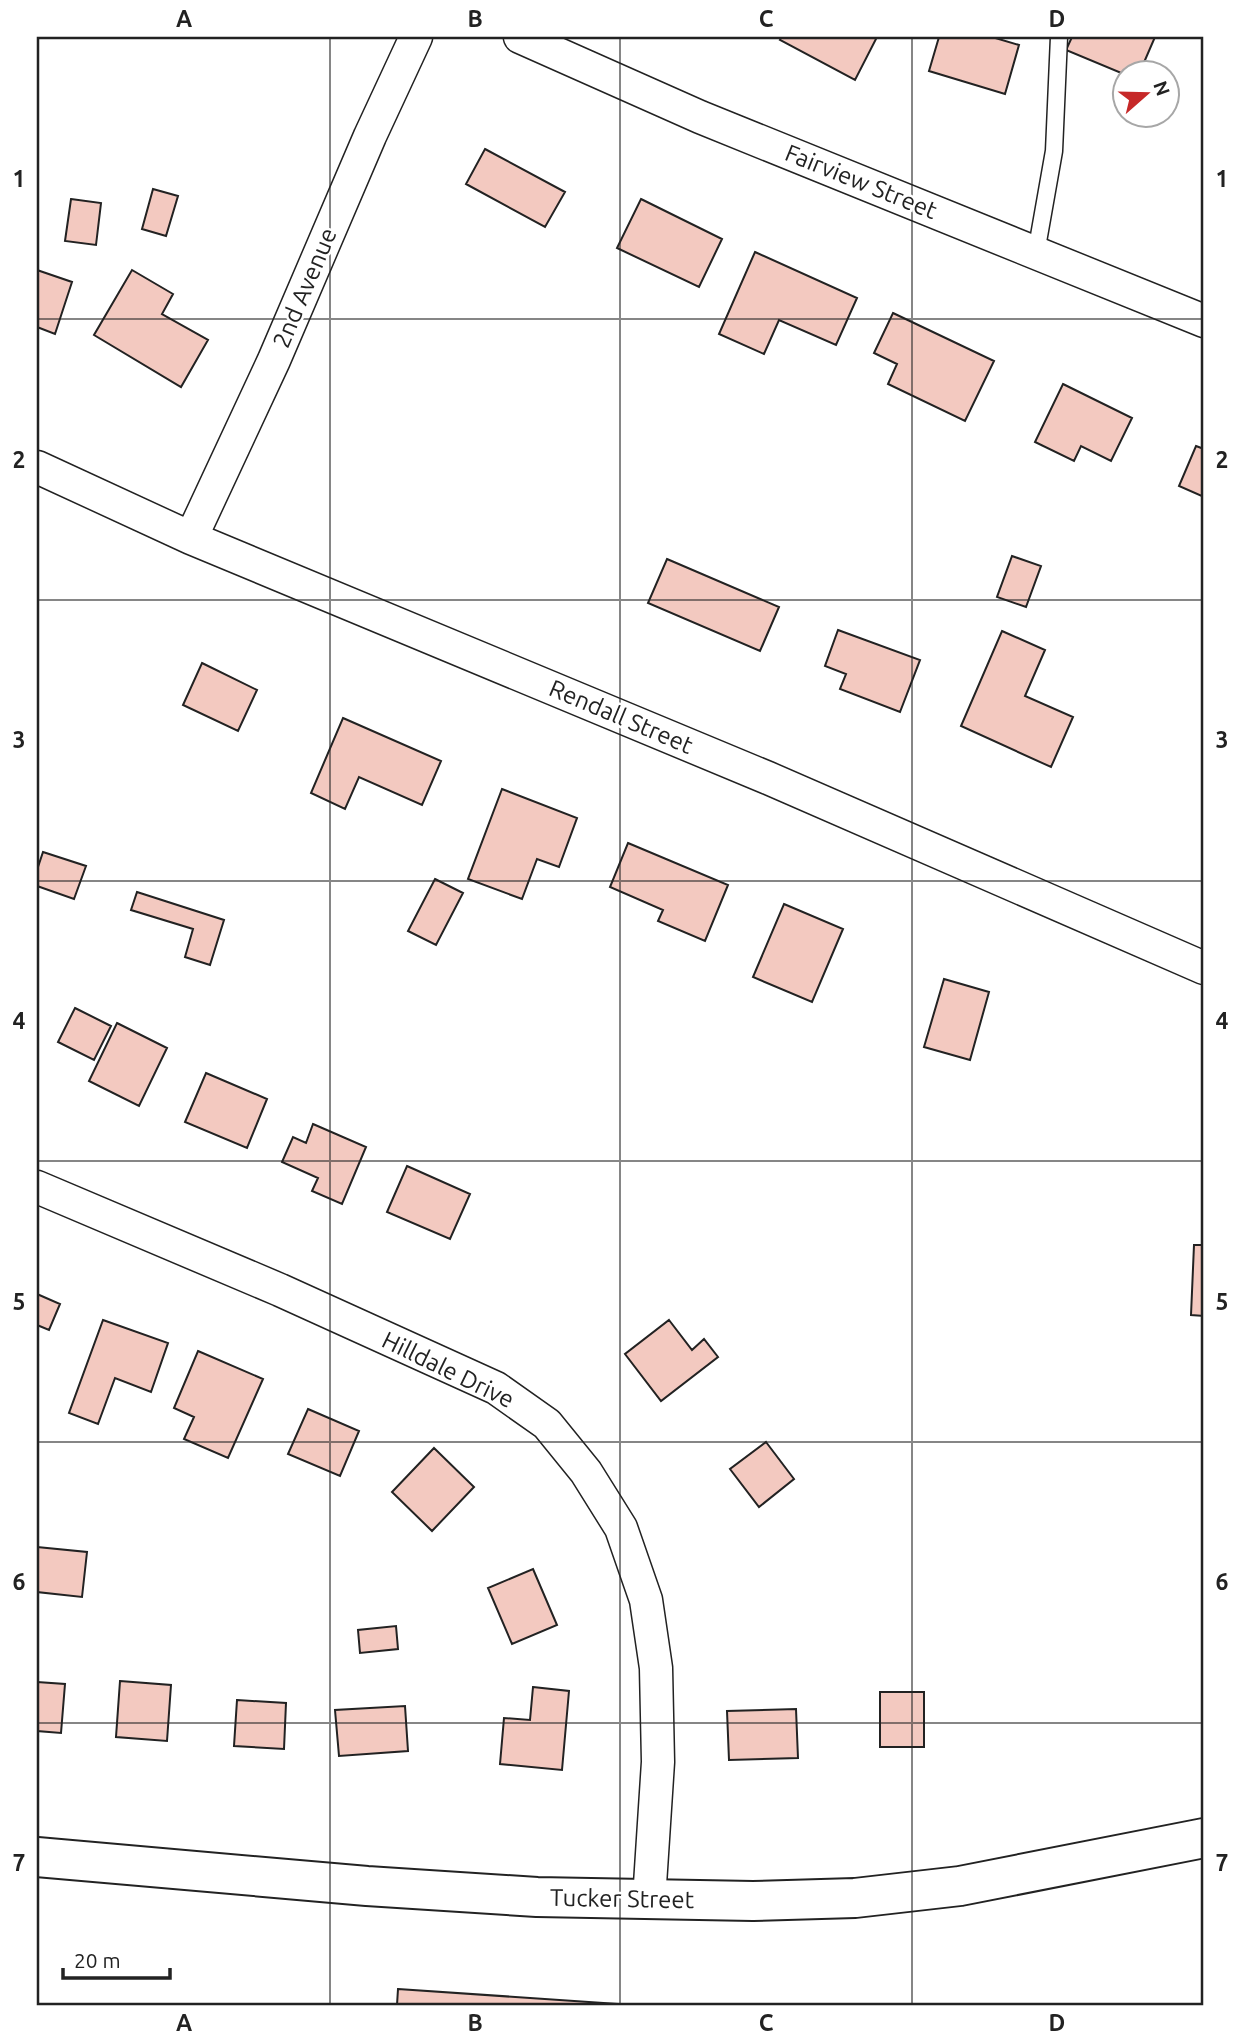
<svg xmlns="http://www.w3.org/2000/svg" width="1241" height="2042" font-family="Ubuntu,sans-serif">
<rect width="100%" height="100%" fill="#fff"/>
<!-- building -->
<path fill="#f3c9c0" stroke="#222" stroke-width="2" d="M782,37H877L855,80L780,40Z
M939,37H992L1019,45L1005,94L929,71Z
M1072,37H1155L1139,74L1126,75L1066,50Z
M485,149L565,192L545,227L466,184Z
M153,189L178,196L166,236L142,229Z
M71,199L101,203L96,245L65,241Z
M641,199L722,239L699,287L617,248Z
M755,252L857,298L836,345L779,320L764,354L719,334Z
M37,270L72,282L55,334L37,327Z
M132,270L173,294L162,314L208,340L181,387L94,335Z
M893,313L994,361L965,421L888,384L897,364L874,353Z
M1063,384L1132,418L1111,461L1081,446L1074,461L1035,442Z
M1196,446L1204,449V497L1179,486Z
M1012,556L1041,566L1026,607L997,597Z
M667,559L779,607L760,651L648,603Z
M838,630L920,660L900,712L840,689L846,674L825,666Z
M1002,631L1045,650L1025,696L1073,717L1051,767L961,726Z
M202,663L257,690L238,731L183,705Z
M343,718L441,761L422,805L359,777L345,809L311,793Z
M502,789L577,818L559,867L537,859L522,899L468,879Z
M628,843L728,885L705,941L658,921L663,910L610,887Z
M43,852L86,866L74,899L37,886V870Z
M435,879L463,893L436,945L408,931Z
M137,892L224,920L210,965L185,957L193,929L131,910Z
M784,904L843,929L812,1002L753,977Z
M944,979L989,992L970,1060L924,1047Z
M75,1008L111,1026L94,1060L58,1042Z
M117,1023L167,1048L139,1106L89,1081Z
M206,1073L267,1099L247,1148L185,1122Z
M313,1124L366,1147L342,1204L312,1191L318,1178L282,1162L293,1137L306,1143Z
M407,1166L470,1194L450,1239L387,1212Z
M1194,1245H1204V1316L1191,1315Z
M37,1294L60,1304L49,1330L37,1325Z
M103,1320L168,1343L151,1392L115,1378L98,1424L69,1413Z
M669,1320L692,1350L704,1339L718,1357L661,1401L625,1354Z
M198,1351L263,1379L228,1458L184,1439L194,1417L174,1408Z
M308,1409L359,1431L340,1476L288,1454Z
M766,1442L794,1479L759,1507L730,1469Z
M434,1448L474,1487L432,1531L392,1492Z
M37,1547L87,1552L82,1597L37,1592Z
M533,1569L557,1625L512,1644L488,1588Z
M396,1626L398,1649L360,1653L358,1630Z
M120,1681L171,1685L167,1741L116,1737Z
M37,1682L65,1684L61,1733L37,1731Z
M533,1687L569,1691L562,1770L500,1764L504,1718L530,1720Z
M880,1692H924V1747H880Z
M237,1700L286,1703L284,1749L234,1746Z
M405,1706L408,1751L339,1756L335,1710Z
M796,1709L798,1758L729,1760L727,1711Z
M398,1989L633,2005H397Z"/>
<g fill="none" stroke-linecap="round" stroke-linejoin="round">
<defs>
<path id="service" d="M1036,253L1054,151L1059,37"/>
<path id="minor" d="M520,37L700,117L1204,321
M37,467L191,538L768,778L1204,968
M191,538L274,360L370,136L416,37
M37,1187L280,1290L496,1388L547,1424L586,1472L621,1528L646,1600L656,1668L658,1762L649,1900"/>
<path id="tertiary" d="M37,1857L367,1886L537,1897L753,1901L855,1898L960,1886L1204,1838"/>
</defs>
<!-- service casing -->
<use href="#service" stroke="#222" stroke-width="19"/>
<!-- minor casing -->
<use href="#minor" stroke="#222" stroke-width="35"/>
<!-- tertiary casing -->
<use href="#tertiary" stroke="#222" stroke-width="42"/>
<!-- service -->
<use href="#service" stroke="#fff" stroke-width="16"/>
<!-- minor -->
<use href="#minor" stroke="#fff" stroke-width="32"/>
<!-- tertiary -->
<use href="#tertiary" stroke="#fff" stroke-width="38"/>
</g>
<!-- grid -->
<path fill="none" stroke="#222" stroke-width="2" stroke-opacity="0.55" d="M330,37V2005M620,37V2005M912,37V2005M37,319H1204M37,600H1204M37,881H1204M37,1161H1204M37,1442H1204M37,1723H1204"/>
<g text-anchor="middle" stroke-width="5" stroke-linejoin="round" paint-order="stroke">
<!-- street labels -->
<g font-size="24" fill="#222" stroke="#fff">
<text transform="translate(861 182) rotate(22)" y="8">Fairview Street</text>
<text transform="translate(305 288) rotate(-67)" y="8">2nd Avenue</text>
<text transform="translate(621 717) rotate(23)" y="8">Rendall Street</text>
<text transform="translate(448 1370) rotate(26)" y="8">Hilldale Drive</text>
<text transform="translate(622 1899) rotate(1)" y="8">Tucker Street</text>
</g>
</g>
<!-- border -->
<rect width="1241" height="2042" fill="none" stroke="#ffffff" stroke-width="77"/>
<!-- north arrow -->
<g transform="translate(1146 94) rotate(70)"><circle r="33" fill="#ffffff" stroke="#a7a7a7" stroke-width="2"/>
<path d="M0-5L12 26L0 18L-12 26Z" fill="#c62828"/>
<text y="-10" font-size="19" font-weight="bold" text-anchor="middle" fill="#222222">N</text>
</g>
<!-- scale -->
<path d="M63 1968v10h107v-10" fill="none" stroke="#222222" stroke-width="3.5"/>
<text x="74" y="1968" font-size="21" fill="#222222" stroke="#ffffff" stroke-width="5" paint-order="stroke">20 m</text>
<rect x="38" y="38" width="1164" height="1966" fill="none" stroke="#222" stroke-width="2.5"/>
<g font-size="23" text-anchor="middle" font-weight="bold" fill="#222">
<text x="184" y="27">A</text>
<text x="475" y="27">B</text>
<text x="766" y="27">C</text>
<text x="1057" y="27">D</text>
<text x="19" y="187">1</text>
<text x="1222" y="187">1</text>
<text x="19" y="468">2</text>
<text x="1222" y="468">2</text>
<text x="19" y="748">3</text>
<text x="1222" y="748">3</text>
<text x="19" y="1029">4</text>
<text x="1222" y="1029">4</text>
<text x="19" y="1310">5</text>
<text x="1222" y="1310">5</text>
<text x="19" y="1590">6</text>
<text x="1222" y="1590">6</text>
<text x="19" y="1871">7</text>
<text x="1222" y="1871">7</text>
<text x="184" y="2031">A</text>
<text x="475" y="2031">B</text>
<text x="766" y="2031">C</text>
<text x="1057" y="2031">D</text>
</g>
</svg>
